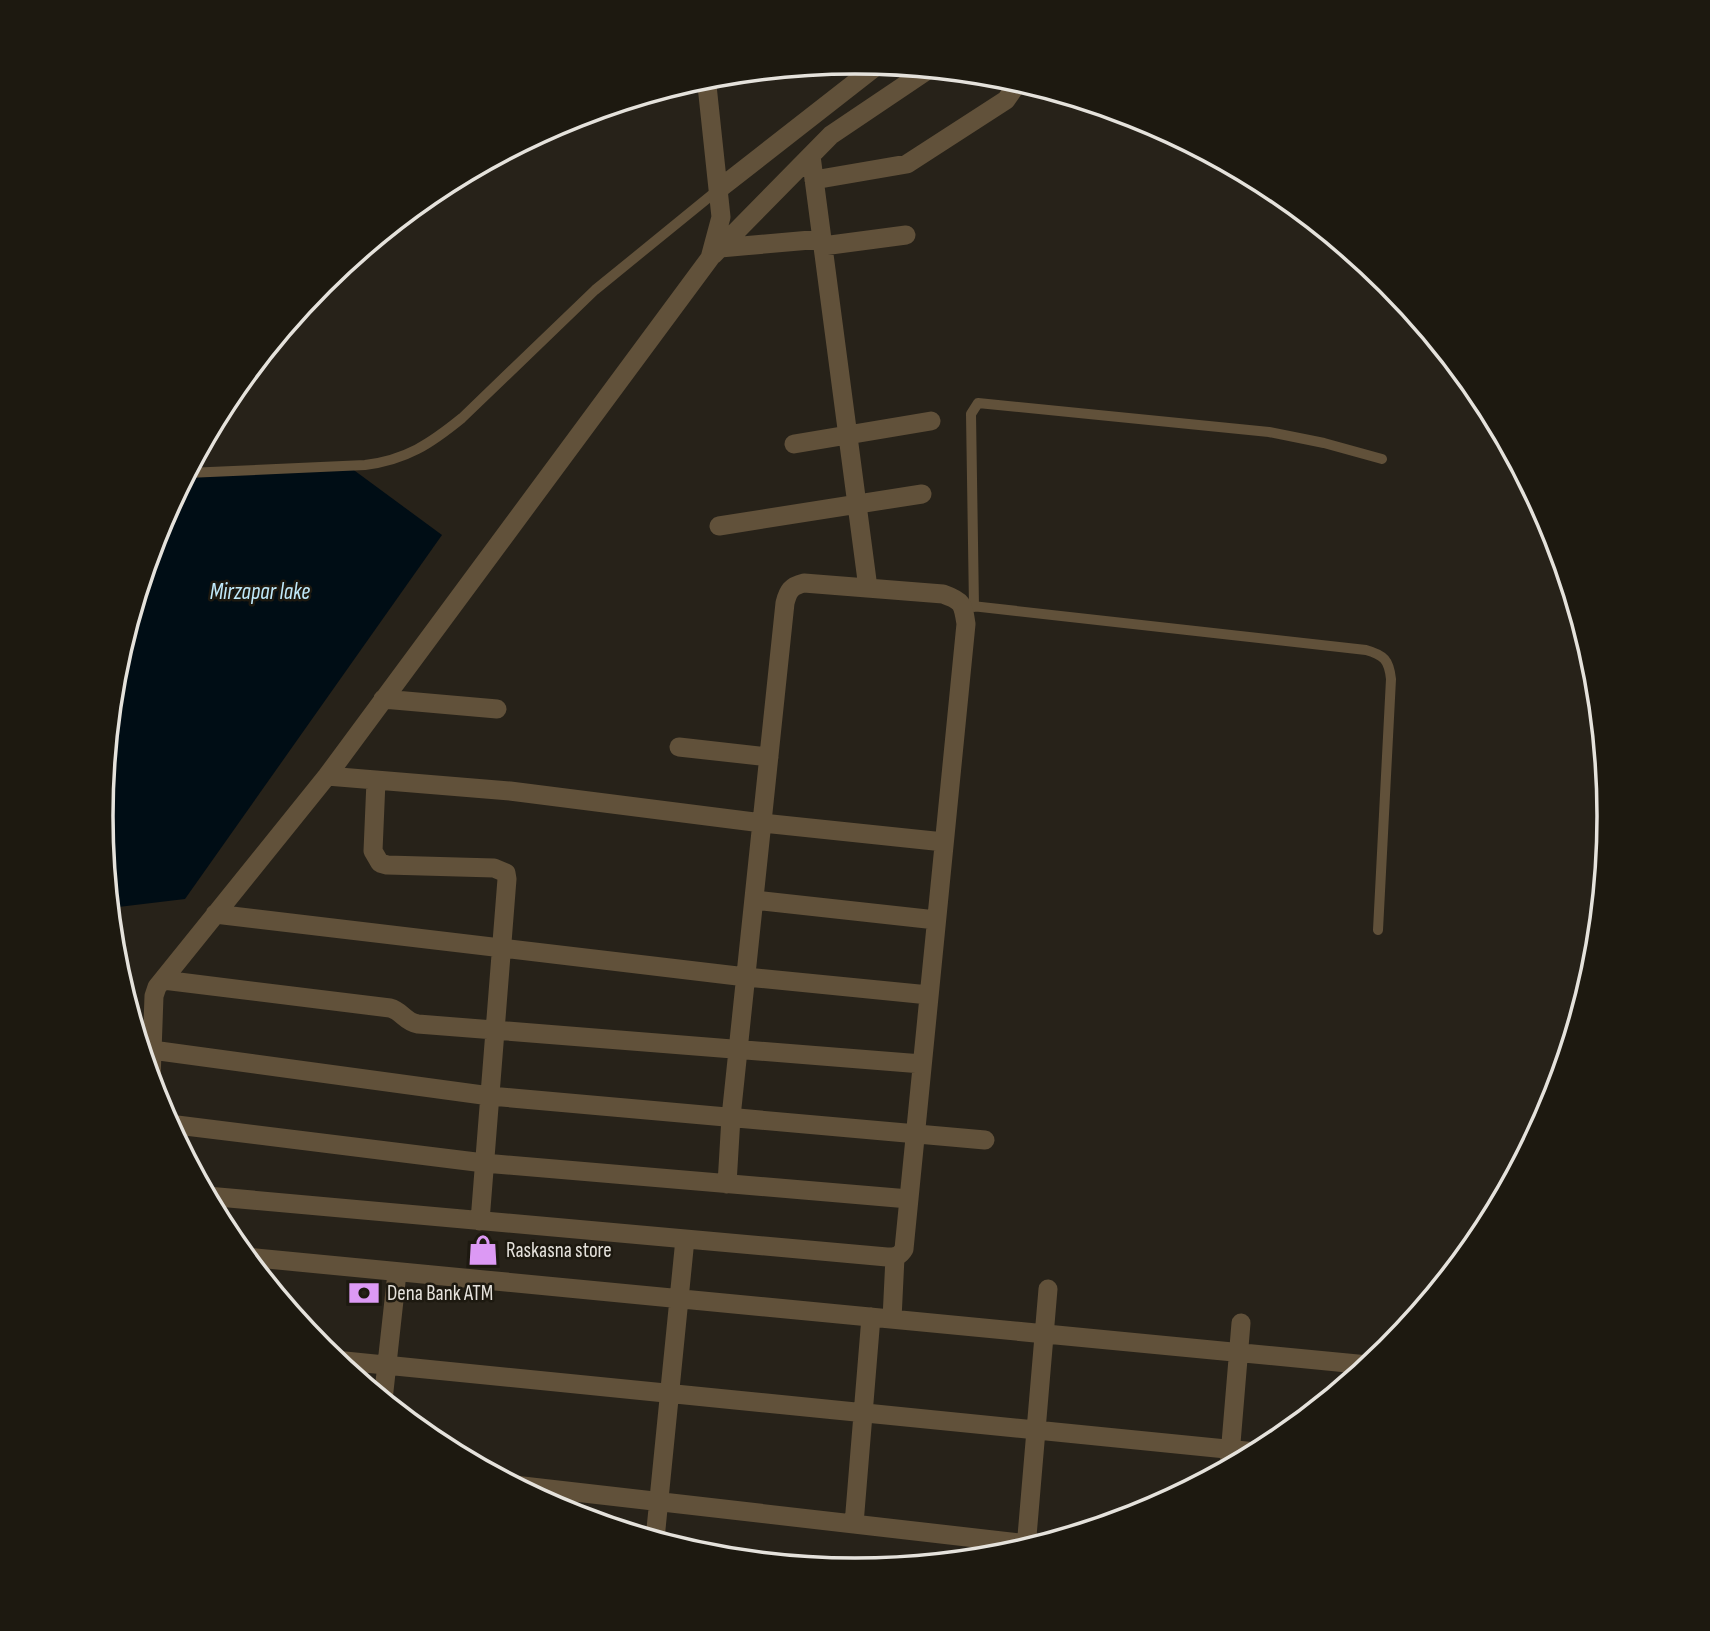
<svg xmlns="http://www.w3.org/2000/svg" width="1710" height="1631" font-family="'Sofia Sans Condensed',sans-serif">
<rect width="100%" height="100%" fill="#272219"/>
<!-- water -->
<path fill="#000d15" d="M351,468L442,535L185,899L110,908L101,815L115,668L158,526L185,477Z"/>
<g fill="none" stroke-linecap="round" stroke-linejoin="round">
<!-- service -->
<path stroke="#61513a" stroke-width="10" d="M187,473L365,465C406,460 430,444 462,418L595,290L719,189
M963,605L1366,650C1384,655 1389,660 1391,679L1378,930
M974,607L971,414L978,403L1269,432L1324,443L1382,459"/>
<!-- minor -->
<path stroke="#61513a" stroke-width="19" d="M811,156L868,588
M814,180L907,164L1006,100L1019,81
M719,189L879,64
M823,246L906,235
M720,248L822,239
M713,255L831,135L929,69
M794,444L931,421
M719,526L922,494
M383,699L497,709
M679,747L769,757
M327,776L510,791L762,823L944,842
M376,781L373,851L380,863L387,865L494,868L506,873L507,879L480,1221
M754,900L936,920
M215,914L746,977L929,995
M163,980L390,1008C402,1011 405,1022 418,1024L922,1064
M152,1050L490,1096L985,1140
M151,1080L154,996L157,987L327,776L710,258L721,217L706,76
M169,1124L484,1163L909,1199
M207,1196L887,1257C896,1257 900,1256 904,1249L966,624C963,604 963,601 943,594L804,583C791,586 788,591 785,603L731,1117L727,1184
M246,1257L1368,1365
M892,1319L895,1257
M335,1360L1256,1452
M383,1400L397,1273
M1229,1467L1241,1323
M514,1485L1037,1545
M854,1524L871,1317
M655,1539L685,1239
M1026,1548L1048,1289"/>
</g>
<!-- icons -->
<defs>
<symbol id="shop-bare" viewBox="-9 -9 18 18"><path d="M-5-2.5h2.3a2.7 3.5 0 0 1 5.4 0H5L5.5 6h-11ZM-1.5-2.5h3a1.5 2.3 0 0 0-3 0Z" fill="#dc99f4" stroke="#1d1910" stroke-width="2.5" paint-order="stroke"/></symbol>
<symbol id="bank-bare" viewBox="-9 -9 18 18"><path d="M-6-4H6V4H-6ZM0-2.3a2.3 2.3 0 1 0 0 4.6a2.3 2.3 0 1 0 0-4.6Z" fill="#dc99f4" stroke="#1d1910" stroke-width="2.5" paint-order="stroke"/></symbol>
</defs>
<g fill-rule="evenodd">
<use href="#shop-bare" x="461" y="1228" width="44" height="44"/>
<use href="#bank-bare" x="342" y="1271" width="44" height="44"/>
</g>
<g text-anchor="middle" stroke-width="5" stroke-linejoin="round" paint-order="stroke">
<!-- poi labels -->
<g font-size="21" fill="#e5e2dc" stroke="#1d1910" text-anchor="start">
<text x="506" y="1257">Raskasna store</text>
<text x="387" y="1300">Dena Bank ATM</text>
</g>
<!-- water labels -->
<g font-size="23" font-style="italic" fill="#c0e9fa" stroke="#1d1910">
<text x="260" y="599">Mirzapar lake</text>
</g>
</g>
<!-- crop -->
<path d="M0 0H1710V1631H0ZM113 816a742 742 0 1 1 1484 0a742 742 0 1 1-1484 0Z" fill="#1d1910" fill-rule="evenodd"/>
<path fill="none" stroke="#e5e2dc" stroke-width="3.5" d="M113 816a742 742 0 1 1 1484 0a742 742 0 1 1-1484 0Z"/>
</svg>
